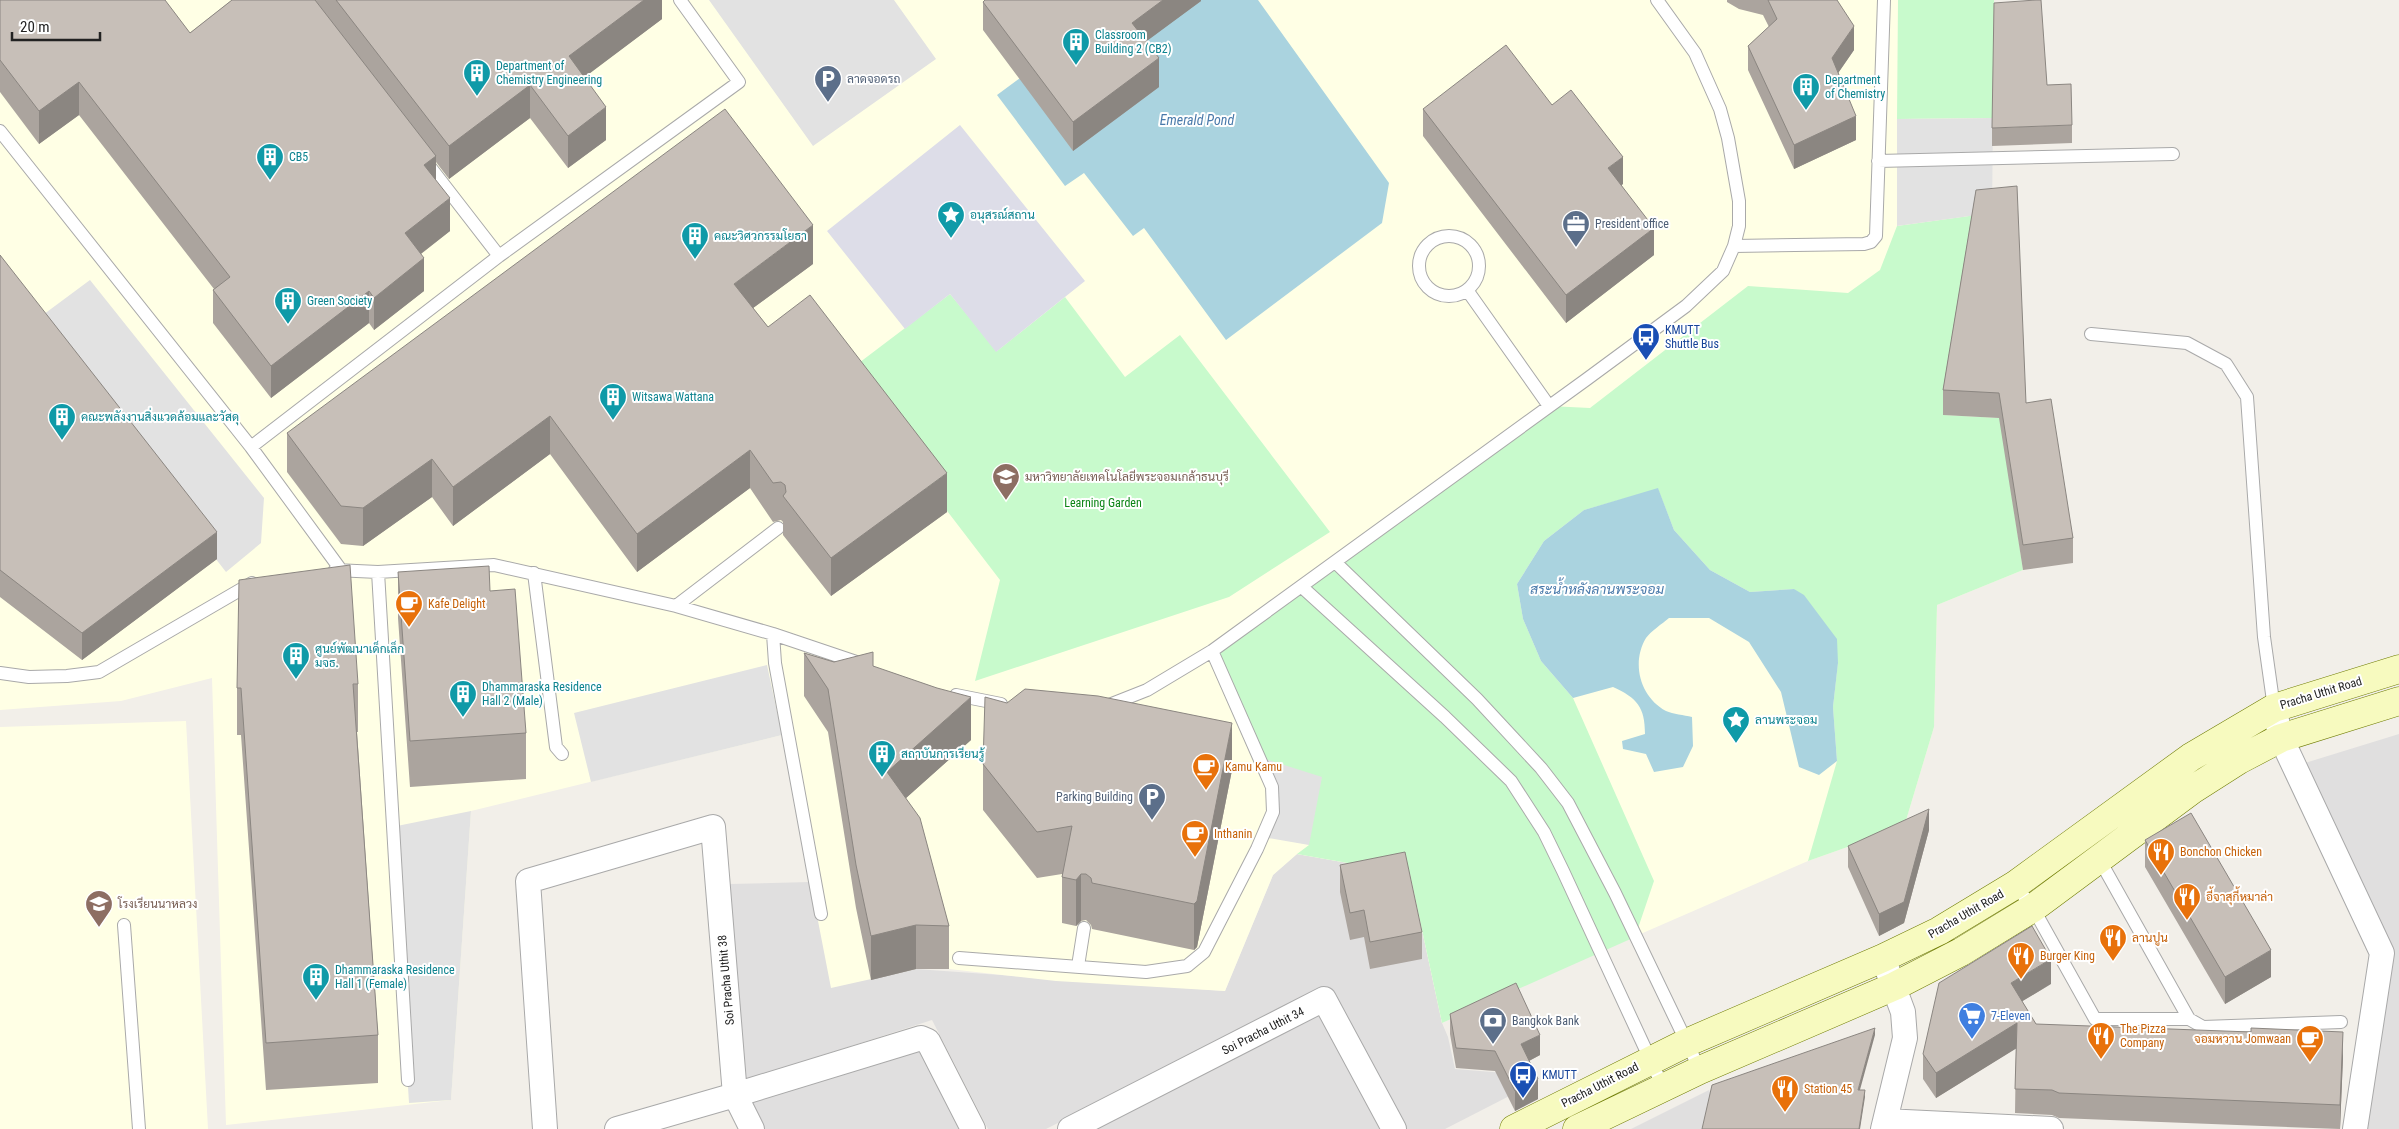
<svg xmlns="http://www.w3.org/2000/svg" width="2399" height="1129" font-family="'Roboto Condensed',Sarabun,sans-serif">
<rect width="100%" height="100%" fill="#f2efe9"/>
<!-- residential -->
<path fill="#e0dfdf" d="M2399,734V1129H2367L2393,947L2305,763Z
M1297,854L1410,874L1442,1023L1448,1037L1455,1069L1517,1074L1525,1088L1445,1129H1404L1328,987L1046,1129H988L932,1020L743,1081L730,884L810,882L916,969L1225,991L1273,875Z
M1324,1011L1385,1129H1092Z
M922,1045L965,1129H763L748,1100Z
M1709,1090L1711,1094L1704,1129H1631Z"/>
<!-- education -->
<path fill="#ffffe5" d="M0,0H1994L1992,146L1944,415L2000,418L2023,570L1937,605L1934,727L1904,827L1808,861L1487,1001L1442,1023L1410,874L1297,854L1273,875L1225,991L1056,981L949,969H916L831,988L782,735L471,811L451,1100L226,1125L212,678L121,701L0,710Z
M186,721L208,1129H0V727Z"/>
<!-- park -->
<path fill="#c8facc" d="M1898,0H1994L1993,118L1897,119Z
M1976,215L1944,415L2000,418L2023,570L1937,605L1934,727L1904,827L1808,861L1837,761L1833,707L1838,662L1794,589L1750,592L1710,570L1674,530L1658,489L1584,510L1544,541L1517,584L1523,619L1541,661L1573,698L1654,881L1635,937L1442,1023L1410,874L1297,854L1309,845L1259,757L1212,651L1549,406L1590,408L1748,286L1848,293L1880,270L1897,226Z
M950,294L997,351L1065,297L1125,377L1180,335L1330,532L1229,597L975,681L1000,580L843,375Z"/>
<!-- parking -->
<path fill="#e2e2e2" d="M709,0H894L936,59L813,146Z
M1993,118L1992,213L1897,226V119Z
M90,280L264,498L261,543L226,572L32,323Z
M767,665L782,735L591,782L574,713Z
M1259,757L1322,777L1309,845L1262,837L1273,812Z
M471,811L451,1100L409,1103L392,827Z"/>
<!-- plaza -->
<path fill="#dddde8" d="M960,125L1085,281L996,352L950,294L905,329L827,231Z"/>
<!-- water -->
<path fill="#aad3df" d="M1126,0H1258L1389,183L1382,223L1226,340L1144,228L1133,236L1084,173L1065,186L997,95Z
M1658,488L1674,530L1710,570L1750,592L1794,589L1804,595L1837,639L1838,663L1833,707L1837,761L1819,775L1799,767L1781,692L1749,642L1709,618H1669C1662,624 1651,631 1646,638C1631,663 1640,697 1666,711C1673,714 1684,715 1692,717L1693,746L1683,767L1654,772L1646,754L1623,749L1622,741L1645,734C1645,707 1637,698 1613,687L1573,698L1541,661L1523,619L1517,584L1544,541L1584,510Z"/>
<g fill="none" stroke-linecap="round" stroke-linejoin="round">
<defs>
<path id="lane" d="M0,131L251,447L341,570
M1878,161L2173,154
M427,163L499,256
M1419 266a30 30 0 1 1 60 0a30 30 0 1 1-60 0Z
M1734,246L1864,244L1871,242L1876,236L1884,0
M1467,290L1549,406
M2091,334L2187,343L2226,364L2247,397L2264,637L2274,708
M251,447L499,256L739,82L680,0
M1335,562L1477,699L1541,768L1568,803L1615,893L1700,1070
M335,570L378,572L494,565L676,606L773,634L862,664
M378,572L408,1080
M534,573L556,747L562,754
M1302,587L1445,717L1511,781L1544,832L1563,871L1663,1087
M676,606L778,528
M773,634L775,663L821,914
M0,673L29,677L67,676L99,672L252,583
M956,695L1001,704
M1109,705L1147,690L1212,651L1587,379L1686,306L1723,271L1734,246L1739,226V201L1728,138L1720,109L1695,53L1657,0
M2098,857L2189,1019L2203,1027L2341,1022
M2015,885L2033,908L2095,1019H2189
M124,925L139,1129
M959,958L1146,972L1187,966L1204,952L1257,849L1273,812L1272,787L1212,651
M1078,966L1084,928"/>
<path id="street" d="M2274,708L2281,738L2382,953L2355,1129
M1883,958L1903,1012L1905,1038L1883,1129
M1885,1121L2051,1129
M545,1129L528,881L713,827L735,1095L752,1129
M617,1129L735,1095L921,1038L928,1041L973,1129
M1070,1129L1324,999L1394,1129"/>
<path id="secondary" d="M1514,1129L1686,1043L1883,958L1939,931L2015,885L2191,757L2274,708L2399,669
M1577,1129L1700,1070L1895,986L1961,952L2033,908L2192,790L2239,760L2281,738L2399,701"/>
</defs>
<!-- lane casing -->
<use href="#lane" stroke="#a9a9a9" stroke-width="14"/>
<!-- street casing -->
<use href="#street" stroke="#a9a9a9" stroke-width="26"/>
<!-- secondary casing -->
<use href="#secondary" stroke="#707d05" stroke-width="29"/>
<!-- lane -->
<use href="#lane" stroke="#fff" stroke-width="12"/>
<!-- street -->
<use href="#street" stroke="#fff" stroke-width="24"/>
<!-- secondary -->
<use href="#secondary" stroke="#f7fabf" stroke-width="28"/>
</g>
<!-- wall -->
<path fill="#aba49e" d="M0,0L190,33L232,0H662V19L584,77L606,140L568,168L530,118L449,179L436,162V181L450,231L421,254L424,291L374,330L369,323L271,398L213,323V290L214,289L79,115L39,144L0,92Z
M1201,0V1L1146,41L1159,87L1073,151L983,30V2Z
M1727,0H1837L1854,50L1838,73L1856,140L1794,169L1748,70V46L1769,27L1763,15L1739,9L1727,2Z
M1552,105L1623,184L1621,185L1654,255L1566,323L1423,136V109Z
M2072,125V143L1992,146V128Z
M1976,190L2026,403L2073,538V563L2023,570L1999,418L1943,415V390Z
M0,255L217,559L82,660L0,597Z
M813,264L753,308L768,327L947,512L831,596L783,535V522L781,520L773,522L750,488L637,572L550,454L453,526L432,497L363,546L341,544L287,472V433Z
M398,572L490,591L526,733V779L410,787L398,618Z
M804,653L834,662L873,666L971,740L906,798L949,926V969H916L871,980L856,908L828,732L804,696Z
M358,684V732H357L378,1035V1083L266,1090L241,735H237V688Z
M983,764L1232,770L1197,947L1194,950L1092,929L1091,925L1086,920L1081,921L1076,926L1062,923V874L1037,878L983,810Z
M1929,830L1904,923L1879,936L1848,867V846Z
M2145,840L2271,977L2225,1004L2145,867Z
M1340,865L1422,932V959L1370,969L1364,937L1350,940L1340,892Z
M2051,984L2022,1001L2036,1024L2343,1057L2340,1129L2059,1118L2052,1115L2015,1113L2016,1048L1936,1098L1923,1079V1054Z
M1450,1014L1540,1055L1529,1061L1538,1099L1515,1111L1495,1071L1456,1068L1450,1034Z"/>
<!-- shaded-wall -->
<path fill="#8b8681" d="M644,0H662V19L569,89V56Z
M1163,0H1201V1L1132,52V23Z
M1854,26V50L1832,82V58Z
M1159,58V87L1073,151V122Z
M79,82V115L39,144V111Z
M530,85V118L449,179V146Z
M606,107V140L568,168V136Z
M1856,116V140L1794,169V145Z
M436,156V189L424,165Z
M1623,157V184L1608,195V168Z
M450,198V231L405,266V233Z
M813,225V264L734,322V284Z
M1654,228V255L1566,323V295Z
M424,258V291L374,330V298Z
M369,291V323L271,398V366Z
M550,416V454L453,526V487Z
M750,450V488L637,572V534Z
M432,459V497L363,546V508Z
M947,473V512L831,596V558Z
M217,532V559L82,660V633Z
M971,697V740L887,815V772Z
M1232,723V770L1197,947L1194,950V904Z
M1929,809V830L1904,923L1879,936V914Z
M1081,874V921L1076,926V880Z
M916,925V969L871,980V936Z
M2271,950V977L2225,1004V977Z
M2051,959V984L2011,1008V983Z
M2017,1023V1048L1936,1098V1073Z
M1875,1028V1035L1858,1097V1090Z
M2343,1032V1057L2340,1129V1105Z
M1540,1035V1055L1521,1065V1044Z
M1538,1079V1099L1515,1111V1091Z
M1865,1090V1097L1860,1129H1859Z"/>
<!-- building -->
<path fill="#c7bfb8" stroke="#8b8681" d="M0,0H165L190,33L232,0H315L436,156L424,165L450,198L405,233L424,258L374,298L369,291L271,366L213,290L230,277L79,82L39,111L0,60Z
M336,0H644L569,56L606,107L568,136L530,85L449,146Z
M985,0H1163L1132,23L1159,58L1073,122L983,2Z
M1768,0H1837L1854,26L1832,58L1856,116L1794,145L1748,46L1777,19Z
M2036,0H2041L2047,85L2071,84L2072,125L1992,128L1994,3Z
M1506,45L1552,105L1571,90L1623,157L1608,168L1654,228L1566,295L1423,109Z
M725,109L813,225L734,284L768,327L810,295L947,473L831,558L783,496L786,492L785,485L781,482L773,483L750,450L637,534L550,416L453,487L432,459L363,508L341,506L287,433Z
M2017,186L2026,403L2051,399L2073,538L2023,545L1999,393L1943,390L1976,190Z
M0,255L217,532L82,633L0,570Z
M350,565L358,684H353L378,1035L266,1043L241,688H237L239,580Z
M489,566L490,591L515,589L526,733L410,741L398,572Z
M873,652V666L937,688L971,697L887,772L920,818L949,926L916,925L871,936L856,865L828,689L804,653L834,662Z
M1025,689L1098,696L1232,723L1197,901L1194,904L1092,883L1091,878L1086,874H1081L1076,880L1062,877L1072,826L1037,832L983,764L985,697L1007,703Z
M1929,809L1904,902L1879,914L1848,846Z
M2191,813L2271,950L2225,977L2145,840Z
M1405,852L1422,932L1370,942L1364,910L1350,913L1340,865Z
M2032,926L2051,959L2011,983L2036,1024L2251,1032V1028L2343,1032L2340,1105L2059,1093L2052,1090L2015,1089L2017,1023L1936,1073L1923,1054L1939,983Z
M1516,983L1540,1035L1521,1044L1538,1079L1515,1091L1495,1051L1456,1048L1450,1014Z
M1875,1028L1858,1090H1865L1859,1129H1702L1712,1085Z"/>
<!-- icons -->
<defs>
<symbol id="building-pin" viewBox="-11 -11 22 30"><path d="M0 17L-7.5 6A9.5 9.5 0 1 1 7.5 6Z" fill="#0f9aa8" stroke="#fff"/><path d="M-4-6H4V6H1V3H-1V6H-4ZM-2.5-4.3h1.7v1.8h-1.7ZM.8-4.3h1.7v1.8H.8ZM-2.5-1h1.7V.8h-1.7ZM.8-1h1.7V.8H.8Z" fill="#fff"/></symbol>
<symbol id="parking-pin" viewBox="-11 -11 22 30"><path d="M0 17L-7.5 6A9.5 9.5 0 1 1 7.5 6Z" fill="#5c6f8a" stroke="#fff"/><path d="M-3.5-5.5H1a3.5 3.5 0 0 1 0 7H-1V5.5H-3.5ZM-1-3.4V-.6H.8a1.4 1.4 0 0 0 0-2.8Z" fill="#fff"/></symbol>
<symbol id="sight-pin" viewBox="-11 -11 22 30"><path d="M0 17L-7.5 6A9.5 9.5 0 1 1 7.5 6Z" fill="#0f9aa8" stroke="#fff"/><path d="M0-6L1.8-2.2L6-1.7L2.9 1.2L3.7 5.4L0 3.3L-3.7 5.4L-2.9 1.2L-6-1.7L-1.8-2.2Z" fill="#fff"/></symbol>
<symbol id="office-pin" viewBox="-11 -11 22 30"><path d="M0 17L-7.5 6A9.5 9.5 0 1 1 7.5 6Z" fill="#5c6f8a" stroke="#fff"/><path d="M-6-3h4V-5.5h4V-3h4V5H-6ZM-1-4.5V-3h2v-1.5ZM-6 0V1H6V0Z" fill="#fff"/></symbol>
<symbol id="bus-pin" viewBox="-11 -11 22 30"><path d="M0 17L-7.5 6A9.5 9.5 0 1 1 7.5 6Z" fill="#1a4fb4" stroke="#fff"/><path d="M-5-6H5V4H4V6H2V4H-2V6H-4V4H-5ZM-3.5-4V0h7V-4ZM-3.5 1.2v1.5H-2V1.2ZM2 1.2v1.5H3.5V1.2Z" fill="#fff"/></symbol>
<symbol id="university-pin" viewBox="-11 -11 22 30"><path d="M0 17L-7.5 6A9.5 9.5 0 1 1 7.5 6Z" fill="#8d6e63" stroke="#fff"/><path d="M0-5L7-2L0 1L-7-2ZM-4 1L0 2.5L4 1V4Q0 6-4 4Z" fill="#fff"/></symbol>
<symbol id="cafe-pin" viewBox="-11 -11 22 30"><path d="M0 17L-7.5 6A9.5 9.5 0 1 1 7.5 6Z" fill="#e8710a" stroke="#fff"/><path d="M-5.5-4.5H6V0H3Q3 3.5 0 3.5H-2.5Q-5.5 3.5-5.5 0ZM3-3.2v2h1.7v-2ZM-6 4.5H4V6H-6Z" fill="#fff"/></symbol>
<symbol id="restaurant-pin" viewBox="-11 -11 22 30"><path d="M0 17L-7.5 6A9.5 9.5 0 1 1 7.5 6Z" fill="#e8710a" stroke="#fff"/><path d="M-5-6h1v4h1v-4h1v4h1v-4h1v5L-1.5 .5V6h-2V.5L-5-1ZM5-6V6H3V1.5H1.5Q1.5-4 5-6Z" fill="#fff"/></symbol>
<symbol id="school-pin" viewBox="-11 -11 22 30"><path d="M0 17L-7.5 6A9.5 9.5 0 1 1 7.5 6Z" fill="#8d6e63" stroke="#fff"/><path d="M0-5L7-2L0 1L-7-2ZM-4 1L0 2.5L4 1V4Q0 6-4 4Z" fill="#fff"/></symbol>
<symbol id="supermarket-pin" viewBox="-11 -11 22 30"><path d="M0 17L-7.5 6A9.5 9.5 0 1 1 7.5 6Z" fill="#3f7fe0" stroke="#fff"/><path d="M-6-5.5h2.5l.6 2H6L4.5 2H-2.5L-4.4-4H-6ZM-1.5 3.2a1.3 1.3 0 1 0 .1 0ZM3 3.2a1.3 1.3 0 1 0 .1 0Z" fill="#fff"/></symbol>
<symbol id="bank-pin" viewBox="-11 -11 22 30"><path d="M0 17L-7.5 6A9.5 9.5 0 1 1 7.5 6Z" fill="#5c6f8a" stroke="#fff"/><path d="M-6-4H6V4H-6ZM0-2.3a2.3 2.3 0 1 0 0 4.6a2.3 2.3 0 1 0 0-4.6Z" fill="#fff"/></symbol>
</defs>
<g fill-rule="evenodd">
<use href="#building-pin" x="1060" y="26" width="32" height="43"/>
<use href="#building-pin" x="461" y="57" width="32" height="43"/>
<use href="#parking-pin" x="812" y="63" width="32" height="43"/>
<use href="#building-pin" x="1790" y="71" width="32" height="43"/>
<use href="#building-pin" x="254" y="141" width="32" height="43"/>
<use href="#sight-pin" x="935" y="199" width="32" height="43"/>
<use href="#office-pin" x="1560" y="208" width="32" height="43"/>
<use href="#building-pin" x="679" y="220" width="32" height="43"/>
<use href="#building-pin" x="272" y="285" width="32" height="43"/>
<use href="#bus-pin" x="1630" y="321" width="32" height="43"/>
<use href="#building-pin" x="597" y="381" width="32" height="43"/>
<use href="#building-pin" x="46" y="401" width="32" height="43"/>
<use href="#university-pin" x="990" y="461" width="32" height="43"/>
<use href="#cafe-pin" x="393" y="588" width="32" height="43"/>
<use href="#building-pin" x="280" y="640" width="32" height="43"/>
<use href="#building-pin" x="447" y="678" width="32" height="43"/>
<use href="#sight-pin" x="1720" y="704" width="32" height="43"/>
<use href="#building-pin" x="866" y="738" width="32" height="43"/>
<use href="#cafe-pin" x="1190" y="751" width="32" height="43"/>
<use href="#parking-pin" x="1136" y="781" width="32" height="43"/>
<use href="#cafe-pin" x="1179" y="818" width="32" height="43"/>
<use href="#restaurant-pin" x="2145" y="836" width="32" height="43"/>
<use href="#restaurant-pin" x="2171" y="881" width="32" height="43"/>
<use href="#school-pin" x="83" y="888" width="32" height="43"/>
<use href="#restaurant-pin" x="2097" y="922" width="32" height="43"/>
<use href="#restaurant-pin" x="2005" y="940" width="32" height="43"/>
<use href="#building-pin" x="300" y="961" width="32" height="43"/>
<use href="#supermarket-pin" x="1956" y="1000" width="32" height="43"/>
<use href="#bank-pin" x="1477" y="1005" width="32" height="43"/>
<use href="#restaurant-pin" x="2085" y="1020" width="32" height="43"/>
<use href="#cafe-pin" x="2294" y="1023" width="32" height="43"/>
<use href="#bus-pin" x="1507" y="1059" width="32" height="43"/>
<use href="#restaurant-pin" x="1769" y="1073" width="32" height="43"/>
</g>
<g text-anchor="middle" stroke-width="4" stroke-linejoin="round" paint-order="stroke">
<!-- culture labels -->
<g font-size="12" fill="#0d838f" stroke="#fff" text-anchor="start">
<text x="1095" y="39">Classroom<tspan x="1095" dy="14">Building 2 (CB2)</tspan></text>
<text x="496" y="70">Department of<tspan x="496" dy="14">Chemistry Engineering</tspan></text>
<text x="1825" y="84">Department<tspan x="1825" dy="14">of Chemistry</tspan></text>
<text x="289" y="161">CB5</text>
<text x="970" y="219">อนุสรณ์สถาน</text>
<text x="714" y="240">คณะวิศวกรรมโยธา</text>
<text x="307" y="305">Green Society</text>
<text x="632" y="401">Witsawa Wattana</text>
<text x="81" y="421">คณะพลังงานสิ่งแวดล้อมและวัสดุ</text>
<text x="315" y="653">ศูนย์พัฒนาเด็กเล็ก<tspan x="315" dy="14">มจธ.</tspan></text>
<text x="482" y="691">Dhammaraska Residence<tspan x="482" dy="14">Hall 2 (Male)</tspan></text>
<text x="1755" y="724">ลานพระจอม</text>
<text x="901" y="758">สถาบันการเรียนรู้</text>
<text x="335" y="974">Dhammaraska Residence<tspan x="335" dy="14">Hall 1 (Female)</tspan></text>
</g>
<!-- service labels -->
<g font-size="12" fill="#4e5e75" stroke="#fff" text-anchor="start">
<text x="847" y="83">ลาดจอดรถ</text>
<text x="1595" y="228">President office</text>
<text x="1133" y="801" text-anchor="end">Parking Building</text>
<text x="1512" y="1025">Bangkok Bank</text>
</g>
<!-- transit labels -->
<g font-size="12" fill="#164399" stroke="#fff" text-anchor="start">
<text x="1665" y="334">KMUTT<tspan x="1665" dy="14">Shuttle Bus</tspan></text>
<text x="1542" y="1079">KMUTT</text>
</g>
<!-- education labels -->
<g font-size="12" fill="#785e54" stroke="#fff" text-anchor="start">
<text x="1025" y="481">มหาวิทยาลัยเทคโนโลยีพระจอมเกล้าธนบุรี</text>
<text x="118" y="908">โรงเรียนนาหลวง</text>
</g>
<!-- park labels -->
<g font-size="12" fill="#0c8416" stroke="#fff">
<text x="1103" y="507">Learning Garden</text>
</g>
<!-- food labels -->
<g font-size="12" fill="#c56008" stroke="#fff" text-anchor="start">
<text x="428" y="608">Kafe Delight</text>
<text x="1225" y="771">Kamu Kamu</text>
<text x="1214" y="838">Inthanin</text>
<text x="2180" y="856">Bonchon Chicken</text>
<text x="2206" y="901">อี้จาสุกี้หมาล่า</text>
<text x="2132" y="942">ลานปูน</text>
<text x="2040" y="960">Burger King</text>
<text x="2120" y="1033">The Pizza<tspan x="2120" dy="14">Company</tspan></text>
<text x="2291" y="1043" text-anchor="end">จอมหวาน Jomwaan</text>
<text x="1804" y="1093">Station 45</text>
</g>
<!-- street labels -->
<g font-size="12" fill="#222" stroke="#fff">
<text transform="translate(2321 693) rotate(-17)" y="4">Pracha Uthit Road</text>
<text transform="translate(1966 914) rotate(-30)" y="4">Pracha Uthit Road</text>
<text transform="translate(726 980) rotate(-95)" y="4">Soi Pracha Uthit 38</text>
<text transform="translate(1263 1031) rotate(-27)" y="4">Soi Pracha Uthit 34</text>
<text transform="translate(1600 1085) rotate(-27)" y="4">Pracha Uthit Road</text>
</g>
<!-- shop labels -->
<g font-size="12" fill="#366cbe" stroke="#fff" text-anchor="start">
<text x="1991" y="1020">7-Eleven</text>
</g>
<!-- water labels -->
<g font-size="14" font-style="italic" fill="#4a7aab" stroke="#fff">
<text x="1197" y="125">Emerald Pond</text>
<text x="1597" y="594">สระน้ำหลังลานพระจอม</text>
</g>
</g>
<!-- scale -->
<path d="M12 32v8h88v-8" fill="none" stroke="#222222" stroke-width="2.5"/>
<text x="20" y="32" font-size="15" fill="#222222" stroke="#ffffff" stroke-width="4" paint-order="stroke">20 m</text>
</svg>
